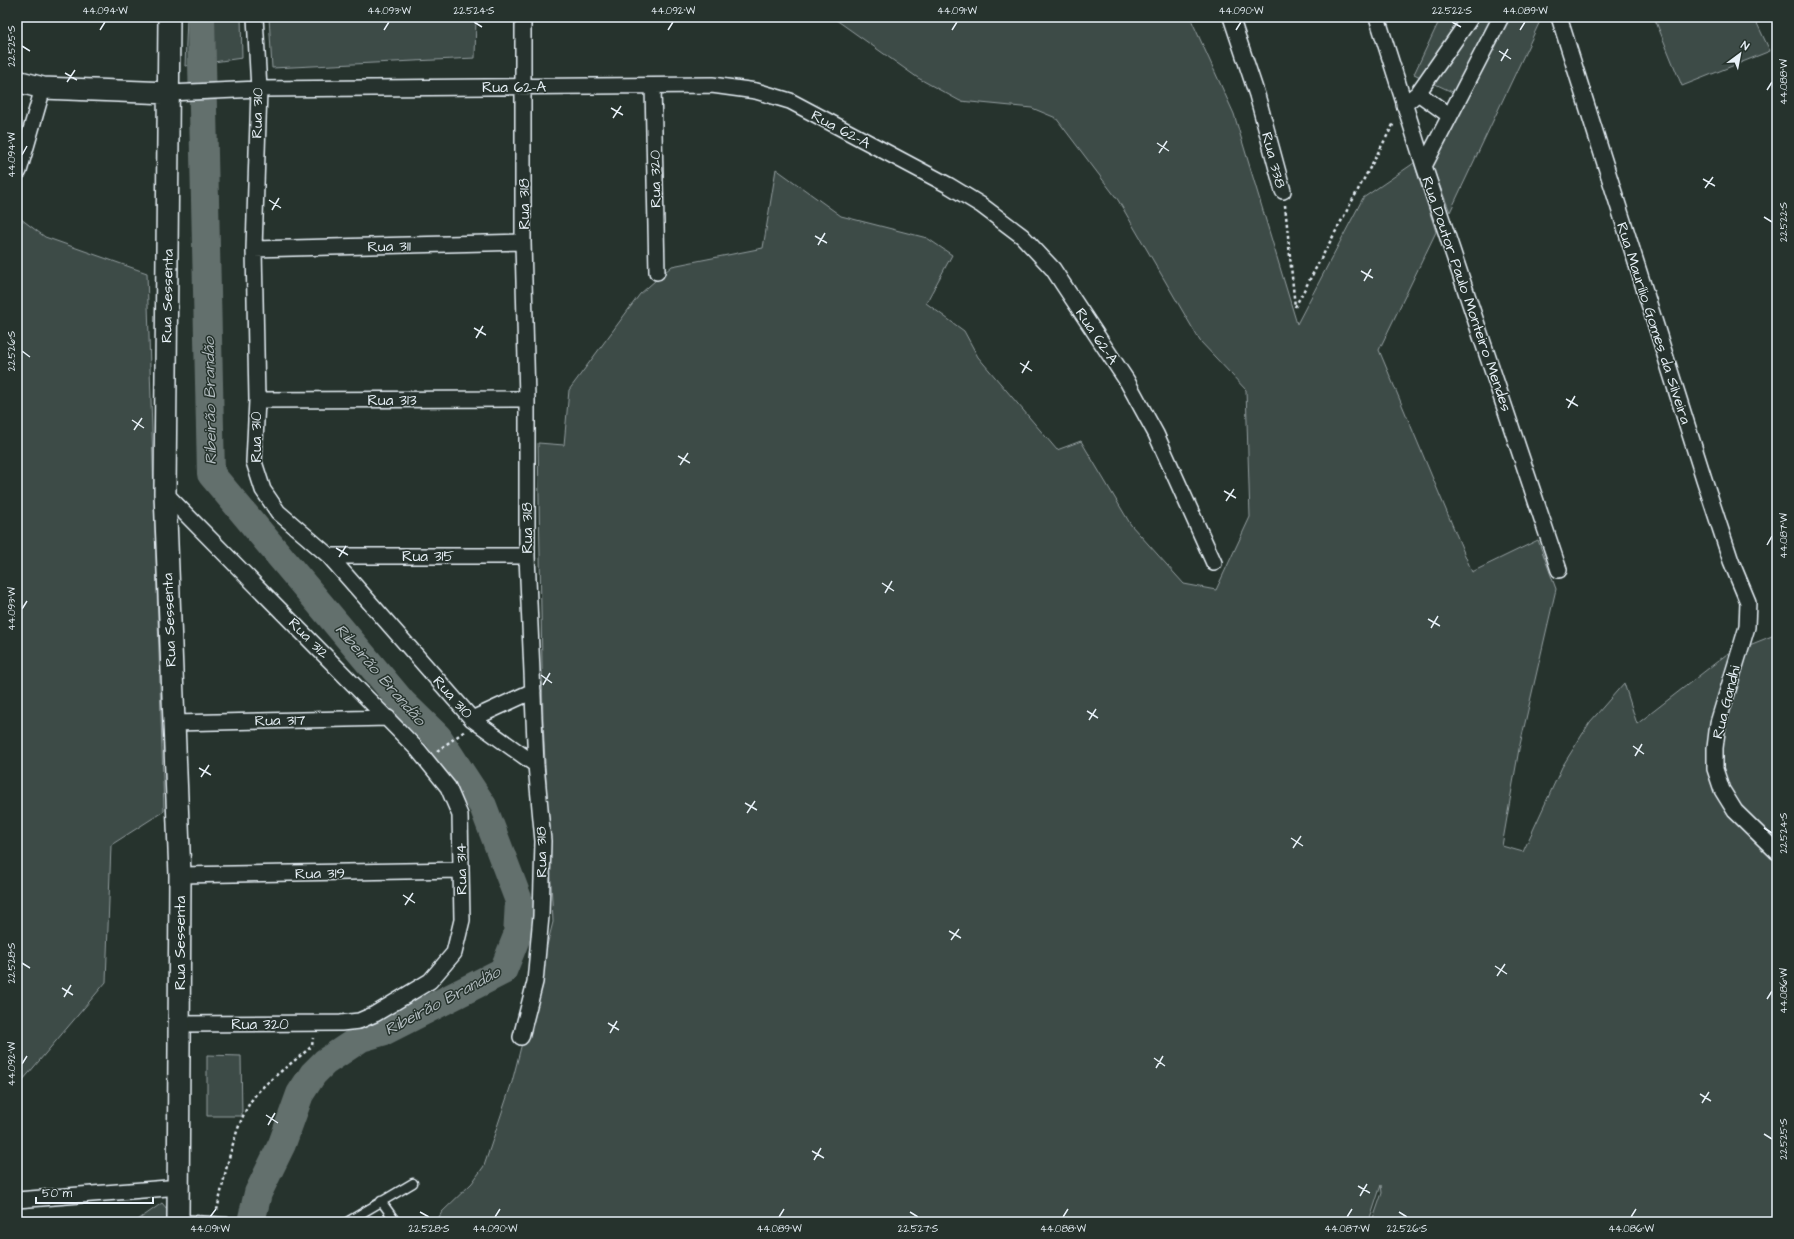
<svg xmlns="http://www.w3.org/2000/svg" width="1794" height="1239" font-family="'Architects Daughter',sans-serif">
<rect width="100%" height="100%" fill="#26332d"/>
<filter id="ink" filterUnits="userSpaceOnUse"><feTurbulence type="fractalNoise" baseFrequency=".025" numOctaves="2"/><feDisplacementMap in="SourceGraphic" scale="8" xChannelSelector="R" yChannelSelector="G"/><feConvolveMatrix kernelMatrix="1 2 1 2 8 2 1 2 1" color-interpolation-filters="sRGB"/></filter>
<g filter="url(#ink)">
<!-- green -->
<path fill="#3e4b47" stroke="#939ea0" d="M187,17H241L242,58L185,66Z
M269,17H476L475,58L272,68Z
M832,17H1190L1234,114L1297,324L1363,198L1414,163L1436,232L1379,350L1472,572L1538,540L1556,589L1519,749L1502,846L1523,852L1562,767L1590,722L1624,683L1637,724L1727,654L1777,634V1222H1372L1382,1193L1381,1185L1369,1222H436L442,1212L472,1183L484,1166L512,1082L553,922L543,721L538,443L564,445L569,390L640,294L672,266L763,248L776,169L841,216L927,238L952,255L926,303L964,331L978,357L1057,450L1081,441L1131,525L1184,584L1216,590L1250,517L1246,390L1200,341L1118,200L1056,118L1032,108L960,101L918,78Z
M1441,17H1542L1450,212L1430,161L1465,98L1414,74Z
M1654,17H1754L1770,51L1682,86Z
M17,216L45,237L147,273L164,811L111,845L106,982L17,1087Z
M207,1055L241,1056L242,1116H207Z
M162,1203L178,1222H135Z"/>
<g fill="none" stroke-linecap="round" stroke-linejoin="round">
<!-- river -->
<path stroke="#636f6d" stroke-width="28" d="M201,17L211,474L402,702L438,737L483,806L519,901L517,936L503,971L385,1031L361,1038L325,1062L313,1074L300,1094L282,1144L258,1193L251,1222"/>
<defs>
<path id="lane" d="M381,1201L396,1222
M178,1219L227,1222
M347,1222L413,1183"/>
<path id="street" d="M255,17L259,89L254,249L257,400L254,462L263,490L278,512L329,556L472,719L536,765
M1231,17L1257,95L1283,191
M1377,17L1424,166L1559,570
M1559,17L1704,479L1731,561L1748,602L1747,627L1718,723L1715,748V769L1722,790L1735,811L1777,852
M653,86L657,272
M169,93L259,89L712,85L756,91L790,101L948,185L981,205L1022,236L1053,269L1127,381L1156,434L1214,563
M1418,93L1450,116
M1404,105L1418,93L1471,17
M1424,166L1501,17
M19,171L43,88
M254,249L523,242
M257,400L527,399
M165,493L418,750L448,787L460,815L462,920L454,953L430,981L375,1014L359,1021L341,1023L180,1024
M329,556H527
M472,719L533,691
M173,723L388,718
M180,875L461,870
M521,1037L535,982L541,916L543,841L536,765L527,556V399L523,242V17
M17,1200L180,1187"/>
<path id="secondary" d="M169,17L165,493L180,875L178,1222
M17,81L43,88L169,93"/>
</defs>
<!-- lane casing -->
<use href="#lane" stroke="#e8f1f8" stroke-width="11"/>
<!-- street casing -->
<use href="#street" stroke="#e8f1f8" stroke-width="18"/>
<!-- secondary casing -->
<use href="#secondary" stroke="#e8f1f8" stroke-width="24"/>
<!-- path -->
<path stroke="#e8f1f8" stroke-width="2.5" stroke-dasharray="3 3" stroke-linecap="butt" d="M1285,205L1295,307
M1295,307L1394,123
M437,751L465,731
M217,1210C225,1176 235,1117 258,1092C274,1075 294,1062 312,1046L313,1038"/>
<!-- lane -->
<use href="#lane" stroke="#26332d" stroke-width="8"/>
<!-- street -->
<use href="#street" stroke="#26332d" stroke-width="15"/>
<!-- secondary -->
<use href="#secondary" stroke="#26332d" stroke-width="21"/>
</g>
</g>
<!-- ticks -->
<path fill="none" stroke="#e8f1f8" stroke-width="1.5" d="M474,22L482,27M1452,22L1461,27M100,30L105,22M384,30L389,22M668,30L673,22M952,30L957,22M1236,30L1241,22M1520,30L1525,22M22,46L30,51M1499,51L1511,59M1501,61L1508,49M65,73L77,80M67,82L75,70M1767,90L1772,82M611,108L623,115M613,118L621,106M1157,143L1169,151M1159,153L1167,141M22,155L27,146M1703,179L1715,186M1705,188L1713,177M269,200L281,208M272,210L279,198M1764,217L1772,222M815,236L827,243M818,245L825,233M1361,271L1373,278M1364,281L1371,269M474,328L486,335M476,338L483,326M22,351L30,357M1020,363L1032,371M1022,373L1029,361M1566,399L1578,406M1568,408L1575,396M132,420L144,428M134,430L142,418M678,456L690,463M680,465L688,453M1224,491L1236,498M1226,501L1234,489M1767,545L1772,536M336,548L348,555M339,557L346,546M882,583L894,591M885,593L892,581M22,609L27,601M1428,619L1440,626M1431,628L1438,616M541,675L552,683M543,685L550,673M1087,711L1098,718M1089,720L1096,709M1633,746L1644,754M1635,756L1642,744M199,768L211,775M201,777L209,765M745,803L757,810M747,813L755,801M1764,828L1772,833M1291,838L1303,846M1293,848L1301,836M403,895L415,903M405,905L413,893M949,931L961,938M951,940L959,929M22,963L30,968M1495,966L1507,974M1497,976L1505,964M62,988L73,995M64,997L71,985M1767,999L1772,991M608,1023L619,1030M610,1033L617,1021M1154,1058L1165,1066M22,1064L27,1056M1156,1068L1163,1056M1700,1094L1711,1101M1702,1103L1709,1092M266,1115L278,1123M268,1125L275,1113M1764,1134L1772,1139M812,1151L824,1158M814,1160L821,1148M1358,1186L1370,1193M1360,1196L1367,1184M420,1212L429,1217M910,1212L918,1217M1399,1212L1407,1217M210,1217L216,1209M495,1217L500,1209M779,1217L784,1209M1063,1217L1068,1209M1347,1217L1352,1209M1631,1217L1636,1209"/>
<g text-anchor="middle" stroke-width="3" stroke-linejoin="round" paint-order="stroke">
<!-- street labels -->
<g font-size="15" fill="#e8f1f8" stroke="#26332d">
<text x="514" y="92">Rua 62-A</text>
<text transform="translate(257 113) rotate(-89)" y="5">Rua 310</text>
<text transform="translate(841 129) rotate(28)" y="5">Rua 62-A</text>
<text transform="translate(1274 160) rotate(75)" y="5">Rua 338</text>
<text transform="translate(655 179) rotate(-91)" y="5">Rua 320</text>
<text transform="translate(524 204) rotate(-90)" y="5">Rua 318</text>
<text transform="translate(389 246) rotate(-1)" y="5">Rua 311</text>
<text transform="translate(1467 294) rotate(71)" y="5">Rua Doutor Paulo Monteiro Mendes</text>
<text transform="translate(167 296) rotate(-89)" y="5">Rua Sessenta</text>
<text transform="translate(1654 323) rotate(72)" y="5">Rua Maurílio Gomes da Silveira</text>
<text transform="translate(1097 336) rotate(56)" y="5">Rua 62-A</text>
<text x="392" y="405">Rua 313</text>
<text transform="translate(256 437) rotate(-90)" y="5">Rua 310</text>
<text transform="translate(527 528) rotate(-90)" y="5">Rua 318</text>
<text x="428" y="561">Rua 315</text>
<text transform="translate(169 620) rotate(-92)" y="5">Rua Sessenta</text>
<text transform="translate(309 638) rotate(45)" y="5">Rua 312</text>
<text transform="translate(453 697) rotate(48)" y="5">Rua 310</text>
<text transform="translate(1726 702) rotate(-76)" y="5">Rua Gandhi</text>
<text transform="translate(280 720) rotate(-1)" y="5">Rua 317</text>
<text transform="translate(541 852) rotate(-91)" y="5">Rua 318</text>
<text transform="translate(461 869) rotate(-91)" y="5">Rua 314</text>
<text transform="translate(320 873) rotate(-1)" y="5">Rua 319</text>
<text transform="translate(180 943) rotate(-90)" y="5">Rua Sessenta</text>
<text x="260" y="1029">Rua 320</text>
</g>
<!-- water labels -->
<g font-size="16" font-style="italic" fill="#b3bdc0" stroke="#26332d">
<text transform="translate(209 401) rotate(-91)" y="6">Ribeirão Brandão</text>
<text transform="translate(381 674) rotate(49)" y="6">Ribeirão Brandão</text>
<text transform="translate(442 1000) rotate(-28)" y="6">Ribeirão Brandão</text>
</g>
</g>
<!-- margin -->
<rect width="1794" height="1239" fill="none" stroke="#26332d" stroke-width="44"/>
<!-- north arrow -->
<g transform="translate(1740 54) rotate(32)" stroke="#26332d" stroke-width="3" paint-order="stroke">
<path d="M0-3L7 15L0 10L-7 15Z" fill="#e8f1f8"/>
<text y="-6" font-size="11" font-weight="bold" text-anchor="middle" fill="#e8f1f8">N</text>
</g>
<!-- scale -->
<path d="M36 1197v6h117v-6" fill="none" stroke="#e8f1f8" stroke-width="2"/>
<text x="42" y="1197" font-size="12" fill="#e8f1f8" stroke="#26332d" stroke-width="3" paint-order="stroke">50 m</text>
<rect x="22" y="22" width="1750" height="1195" fill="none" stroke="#e8f1f8" stroke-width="1.5"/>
<g font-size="10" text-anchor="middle" fill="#e8f1f8">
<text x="105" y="14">44.094°W</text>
<text x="389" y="14">44.093°W</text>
<text x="474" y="14">22.524°S</text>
<text x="673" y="14">44.092°W</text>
<text x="957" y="14">44.091°W</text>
<text x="1241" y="14">44.090°W</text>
<text x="1452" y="14">22.522°S</text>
<text x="1525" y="14">44.089°W</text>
<text transform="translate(11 46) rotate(-90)" y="4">22.525°S</text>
<text transform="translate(1783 82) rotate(-90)" y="4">44.088°W</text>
<text transform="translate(11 155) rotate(-90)" y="4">44.094°W</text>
<text transform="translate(1783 222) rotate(-90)" y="4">22.522°S</text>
<text transform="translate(11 351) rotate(-90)" y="4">22.526°S</text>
<text transform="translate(1783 536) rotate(-90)" y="4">44.087°W</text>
<text transform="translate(11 609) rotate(-90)" y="4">44.093°W</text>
<text transform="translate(1783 833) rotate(-90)" y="4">22.524°S</text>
<text transform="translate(11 963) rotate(-90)" y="4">22.528°S</text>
<text transform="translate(1783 991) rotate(-90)" y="4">44.086°W</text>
<text transform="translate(11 1064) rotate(-90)" y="4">44.092°W</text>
<text transform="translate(1783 1139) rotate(-90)" y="4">22.525°S</text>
<text x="210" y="1232">44.091°W</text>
<text x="429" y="1232">22.528°S</text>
<text x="495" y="1232">44.090°W</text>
<text x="779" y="1232">44.089°W</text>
<text x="918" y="1232">22.527°S</text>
<text x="1063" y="1232">44.088°W</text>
<text x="1347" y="1232">44.087°W</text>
<text x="1407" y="1232">22.526°S</text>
<text x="1631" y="1232">44.086°W</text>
</g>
</svg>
